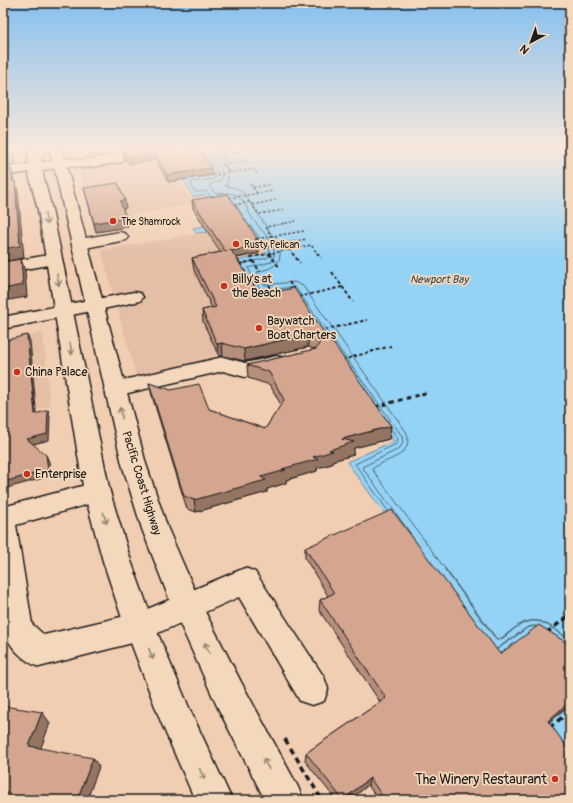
<svg xmlns="http://www.w3.org/2000/svg" width="573" height="803" font-family="Pangolin,sans-serif">
<rect width="100%" height="100%" fill="#f1cdb2"/>
<filter id="ink" filterUnits="userSpaceOnUse"><feTurbulence type="fractalNoise" baseFrequency=".025" numOctaves="2"/><feDisplacementMap in="SourceGraphic" scale="8" xChannelSelector="R" yChannelSelector="G"/><feConvolveMatrix kernelMatrix="1 2 1 2 8 2 1 2 1" color-interpolation-filters="sRGB"/></filter>
<g filter="url(#ink)">
<!-- built -->
<path fill="#e4bea5" d="M172,148L198,154L214,175L179,180L190,199L203,197L206,202L92,221L76,160Z
M248,229L266,254L232,261L317,334L137,379L101,250L208,232Z
M43,333L50,406L3,417V342Z"/>
<!-- water -->
<path fill="#95d3f6" stroke="#658a9f" d="M177,148H570V662L494,663L347,462L394,441L292,296L258,303L232,262L267,254L249,229L196,233L193,228L243,219L210,205L205,195L193,197L183,179L214,174L197,152L181,155Z
M570,705V757L549,723Z"/>
<g fill="none" stroke-linecap="round" stroke-linejoin="round">
<!-- shore-far1 -->
<path stroke="#4c6573" stroke-width="1" d="M205,148C213,157 225,167 221,180L210,185V188L216,194C236,191 240,194 249,212C252,217 252,220 256,223C265,235 281,248 271,262L248,268L261,291L293,287
M213,148C223,162 232,168 226,186L237,188L243,192L280,247C282,266 272,268 257,272L264,285L294,282L303,286L407,433C413,458 387,457 372,469L446,570
M200,149L217,171L218,175L214,179L192,182L191,185L195,192L206,191L210,196
M241,264L267,258L270,254L269,250L250,225
M295,287L402,436L403,443L399,449L362,467L411,534
M388,511L355,464L396,444L398,439L392,430"/>
<!-- shore -->
<path stroke="#4c6573" stroke-width="1.5" d="M445,569L497,640C504,639 509,632 515,628C538,611 550,627 570,640
M497,649L528,627L536,626"/>
<defs>
<path id="minor" d="M112,148H132L130,151L122,152L124,159L122,162L117,163L83,168L70,166L3,176V168L70,158L83,160L110,156L109,153Z
M120,232L126,234L128,237L126,240L80,249L74,247L72,244L74,241L80,239Z
M54,254L60,255L62,259L60,263L3,273V263Z
M134,292L140,293L143,297L140,301L94,311L87,309L85,305L87,301Z
M277,356L284,358L287,363L284,368L245,377L223,371L115,396L107,394L104,389L107,384L115,382L223,357L245,363Z
M97,482L106,485L110,492L106,499L16,525L32,624L44,635L138,613L245,568L255,572L324,677L328,689L324,701L312,705L300,701L239,597L140,641L39,667C23,661 10,647 3,631V507Z"/>
<path id="major" d="M94,299L101,301L103,305L101,309L3,329V317Z"/>
<path id="highway" d="M34,148H62V149L146,464L168,529L198,598L241,682L298,787L303,800H265L217,706L172,606L142,529L122,464L55,171L50,151L48,150L41,155L43,175L52,210L110,492L131,561L155,627L190,710L232,800H195L161,722L125,627L103,561L84,492L38,210L29,175L28,153Z"/>
</defs>
<!-- minor casing -->
<use href="#minor" stroke="#1c1c1c" stroke-width="3"/>
<!-- major casing -->
<use href="#major" stroke="#1c1c1c" stroke-width="3"/>
<!-- highway casing -->
<use href="#highway" stroke="#1c1c1c" stroke-width="3"/>
<!-- path-far3 -->
<path stroke="#1c1c1c" stroke-width="1.5" stroke-dasharray="2.5 2" stroke-linecap="butt" d="M197,152L228,148
M229,164L221,154L240,151
M229,172L223,165L248,161
M208,176L254,169L258,175
M250,184L257,193
M253,187L269,185
M229,198L273,191
M234,205L250,202L259,214L284,210
M252,205L276,200
M272,237L266,227L296,221
M257,239L304,231
M263,248L306,239
M289,249L293,254
M268,254L311,245L318,254"/>
<!-- path-far2 -->
<path stroke="#1c1c1c" stroke-width="2" stroke-dasharray="3.5 2.5" stroke-linecap="butt" d="M292,253L300,263
M317,253L321,258
M269,254L280,268
M253,261L260,272
M239,264L253,261L251,257L273,253
M332,272L353,302
M289,282L294,289
M269,285L275,294
M298,297L342,287
M319,331L367,320
M342,360L391,346"/>
<!-- path-far1 -->
<path stroke="#1c1c1c" stroke-width="3" stroke-dasharray="4.5 3.5" stroke-linecap="butt" d="M375,407L429,392"/>
<!-- path -->
<path stroke="#1c1c1c" stroke-width="3.5" stroke-dasharray="6 4.5" stroke-linecap="butt" d="M546,633L570,615
M549,728L570,711
M285,739L322,800"/>
<!-- minor -->
<use href="#minor" fill="#f4d8bb" fill-rule="evenodd"/>
<!-- major -->
<use href="#major" fill="#f4d8bb" fill-rule="evenodd"/>
<!-- highway -->
<use href="#highway" fill="#f4d8bb" fill-rule="evenodd"/>
</g>
<!-- wall -->
<path fill="#b68e7b" stroke="#1c1c1c" d="M123,148L181,151L212,175L168,182L156,160L130,164L127,162L124,153Z
M84,188L126,208L123,209L126,218L128,227L96,232Z
M192,200L257,243L259,253L237,258L260,295L332,344L391,426L389,439L354,448L353,455L332,461V464L317,468V471L286,480V483L267,489V492L196,512L187,509L152,396L149,383L209,409L265,429L281,405L270,385L248,378L247,365L316,349L308,347L245,361L223,356H219L203,322L202,310L212,308L194,270L192,258L220,252L193,208Z
M305,548L500,654L570,704L549,722L570,800H378L368,785L350,800H336L305,761L306,753L380,702L319,610L320,600L328,596L305,558Z"/>
<!-- shaded-wall -->
<path fill="#947464" stroke="#1c1c1c" d="M12,148H14L16,165L10,166L13,176L15,192L3,167V156Z
M74,148H85L86,149L74,151Z
M94,148H111L108,153L88,155L87,149Z
M155,153L156,160L130,164L128,157Z
M211,168L212,175L168,182L167,175Z
M15,181L18,192L24,258L3,262V249Z
M125,200L126,208L122,209L120,201Z
M126,218L128,227L96,232L94,223Z
M257,238V245H259V253L226,260L225,252L255,239Z
M21,259L25,271L27,297L3,301V289Z
M308,334V347L245,361L244,349Z
M27,335L30,341L37,420L35,414Z
M222,343L223,356H219L217,344Z
M48,410L50,416L49,440L30,445L27,439Z
M391,426L389,439L354,448L353,455L332,461V464L317,468V471L286,480V483L267,489V492L196,512L194,500L261,477L329,450L342,439Z
M46,455L49,462L51,476L3,489V482Z
M570,701V704L541,729L548,721Z
M42,712L50,723L38,756L29,746Z
M93,758L99,767L87,800H77Z
M370,778L368,785L350,800H343Z"/>
<!-- building -->
<path fill="#d4a58f" stroke="#1c1c1c" d="M3,148H12L13,154L3,156Z
M123,148H179L181,151L198,148L211,168L167,175L155,153L128,157L126,155Z
M10,165L12,181H15L20,246L3,249V167Z
M118,183L125,200L120,201L126,218L94,223L84,188Z
M228,194L257,238L255,239L259,245L232,251L231,250L225,251L192,200Z
M231,250L260,295L294,288L332,344L333,343L391,426L342,439L354,442L329,450L333,451L313,457L318,459L282,469L286,470L261,477L266,480L194,500L184,496L149,383L171,390L199,384L209,409L265,429L284,400L269,372L247,365L316,349L320,342L316,336L308,334L244,349L222,343L217,344L202,310L216,307L192,258Z
M21,259L23,285L3,289V262Z
M27,335L35,414L48,410L47,434L27,439L46,455L48,470L3,482V341Z
M392,510L500,654L539,625L570,645V701L548,721L569,750H570V800H385L370,778L343,800L306,753L386,698L320,600L334,593L305,548Z
M3,706L42,712L29,746L93,758L77,800H3Z"/>
<!-- one-way arrows -->
<defs><path id="oneway-shaft" d="M-6 0H5M1.5-3L5.5 0L1.5 3" fill="none" stroke-width="1.6" stroke-linecap="round" stroke-linejoin="round"/></defs>
<g stroke="#938373">
<use href="#oneway-shaft" transform="translate(46 219) rotate(79)"/>
<use href="#oneway-shaft" transform="translate(58 280) rotate(80)"/>
<use href="#oneway-shaft" transform="translate(71 349) rotate(80)"/>
<use href="#oneway-shaft" transform="translate(121 413) rotate(-104)"/>
<use href="#oneway-shaft" transform="translate(105 518) rotate(74)"/>
<use href="#oneway-shaft" transform="translate(207 648) rotate(-116)"/>
<use href="#oneway-shaft" transform="translate(151 654) rotate(68)"/>
<use href="#oneway-shaft" transform="translate(266 764) rotate(-118)"/>
<use href="#oneway-shaft" transform="translate(202 774) rotate(65)"/>
</g>
</g>
<!-- sky -->
<linearGradient id="sky" x2="0" y2="1"><stop stop-color="#87c0ee"/><stop offset="0.57" stop-color="#f9e8dc"/><stop offset="1" stop-color="#f9e8dc" stop-opacity="0"/></linearGradient>
<rect width="573" height="260" fill="url(#sky)"/>
<!-- markers -->
<g fill="#c8321e" stroke="#f4d8bb" stroke-width="1.5">
<circle cx="113" cy="221" r="4"/>
<circle cx="236" cy="244" r="4"/>
<circle cx="224" cy="286" r="4"/>
<circle cx="259" cy="328" r="4"/>
<circle cx="17" cy="372" r="4"/>
<circle cx="27" cy="474" r="4"/>
<circle cx="555" cy="779" r="4"/>
</g>
<g text-anchor="middle" stroke-width="3.5" stroke-linejoin="round" paint-order="stroke">
<!-- far-poi labels -->
<g font-size="10" fill="#1c1c1c" stroke="#f4d8bb" text-anchor="start">
<text x="121" y="225">The Shamrock</text>
<text x="244" y="248">Rusty Pelican</text>
</g>
<!-- far-water labels -->
<g font-size="11" font-style="italic" fill="#3a4a52" stroke="#f4d8bb">
<text x="439" y="283">Newport Bay</text>
</g>
<!-- poi labels -->
<g font-size="12" fill="#1c1c1c" stroke="#f4d8bb" text-anchor="start">
<text x="232" y="283">Billy's at<tspan x="232" dy="14">the Beach</tspan></text>
<text x="267" y="325">Baywatch<tspan x="267" dy="14">Boat Charters</tspan></text>
<text x="25" y="376">China Palace</text>
<text x="35" y="478">Enterprise</text>
</g>
<!-- street labels -->
<g font-size="12" fill="#1c1c1c" stroke="#f4d8bb">
<text transform="translate(142 483) rotate(73)" y="4">Pacific Coast Highway</text>
</g>
<!-- near-poi labels -->
<g font-size="14" fill="#1c1c1c" stroke="#f4d8bb" text-anchor="end">
<text x="547" y="784">The Winery Restaurant</text>
</g>
</g>
<!-- margin -->
<rect width="573" height="803" fill="none" stroke="#f4d8bb" stroke-width="16"/>
<rect x="8" y="8" width="557" height="787" fill="none" stroke="#1c1c1c" stroke-width="1.5" filter="url(#ink)"/>
<!-- north arrow -->
<g transform="translate(531 42) rotate(221)" stroke="#f4d8bb" stroke-width="3" paint-order="stroke">
<path d="M0-3L7 15L0 10L-7 15Z" fill="#1c1c1c"/>
<text y="-6" font-size="11" font-weight="bold" text-anchor="middle" fill="#1c1c1c">N</text>
</g>
</svg>
